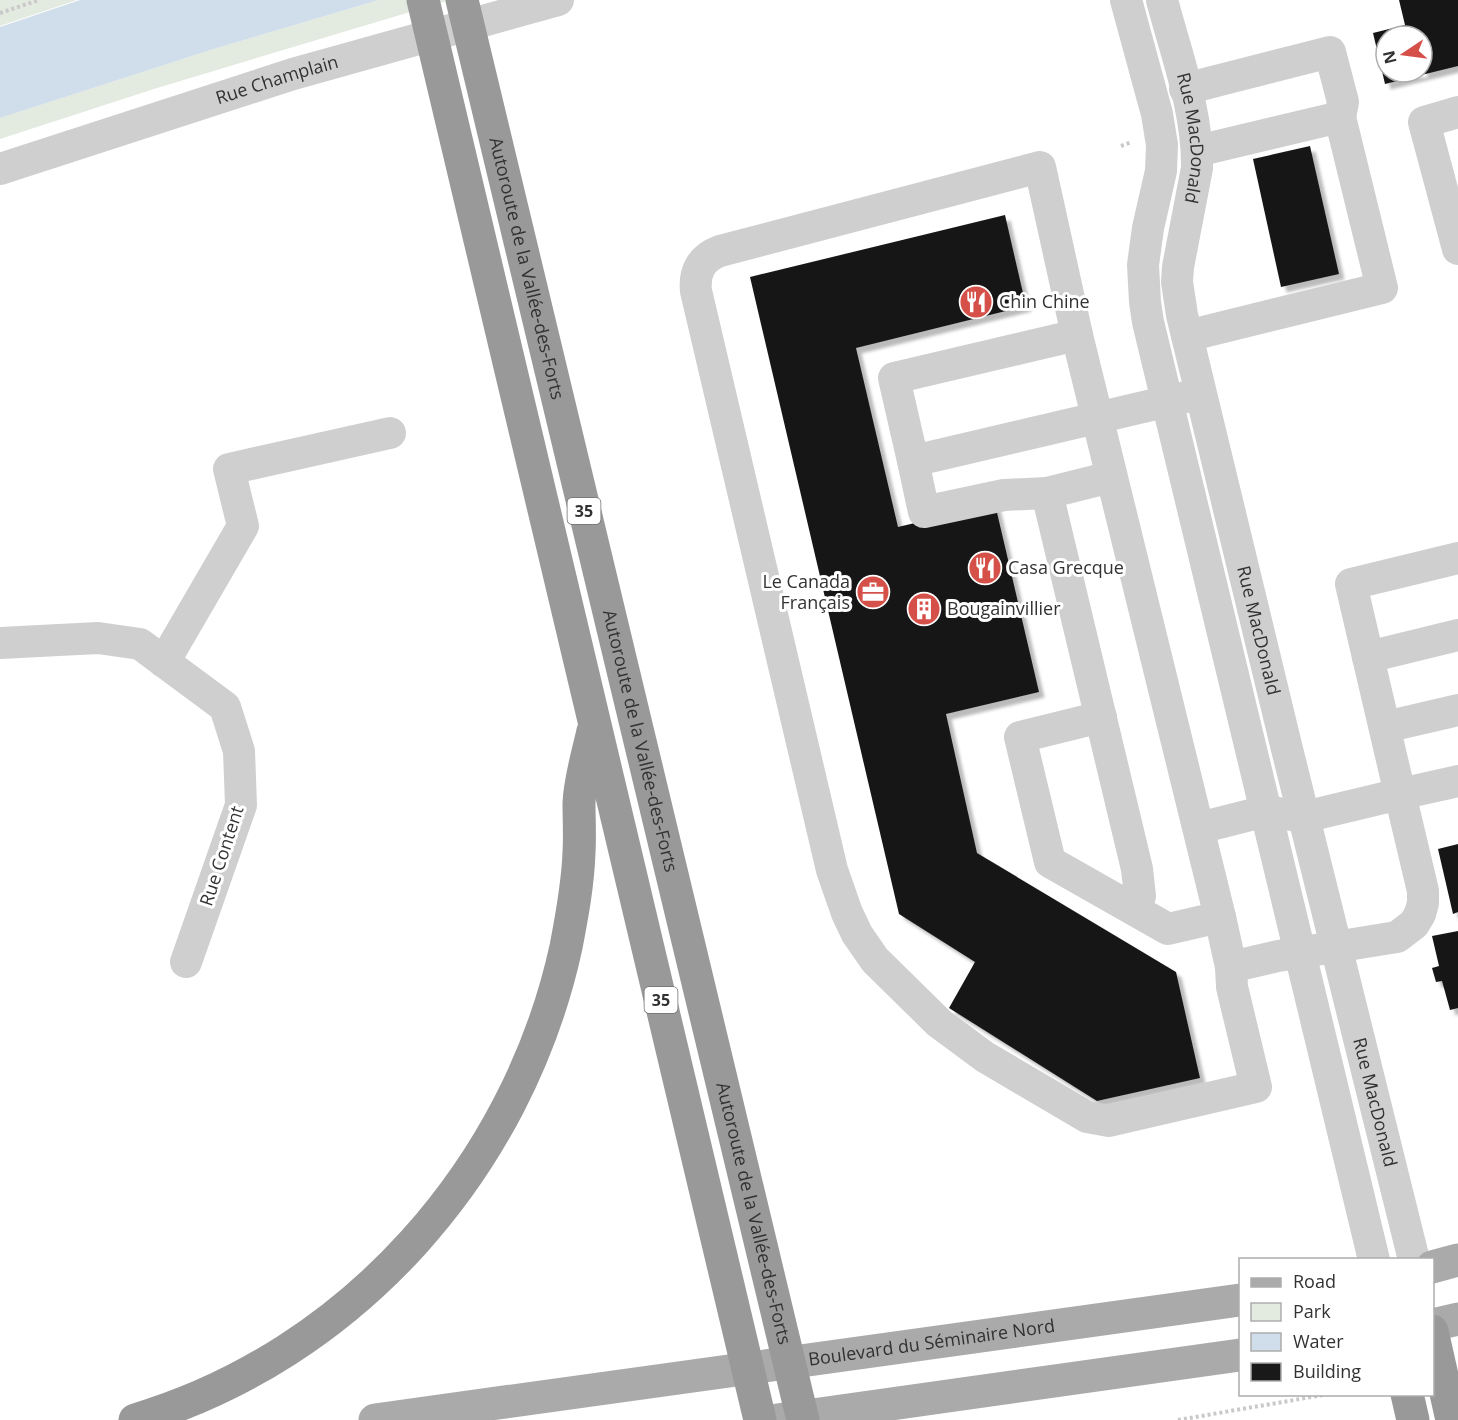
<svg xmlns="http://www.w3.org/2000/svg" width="1458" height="1420" font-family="'Open Sans',sans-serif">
<defs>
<filter id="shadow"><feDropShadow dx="5.5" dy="5.5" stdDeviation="1.5" flood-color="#0004"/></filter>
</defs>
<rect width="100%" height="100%" fill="#fff"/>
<!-- green -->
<path fill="#e3eadf" d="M0,0H77L0,26Z
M379,0H450L157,88L0,139V118L217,48Z"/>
<!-- water -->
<path fill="#d0ddea" d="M80,0H379L217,48L0,118V27Z"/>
<!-- building -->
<path fill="#191919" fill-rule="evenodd" filter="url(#shadow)" d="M1399,0H1458V66L1385,84L1373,33L1405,25ZM1386,36H1422V72H1386Z
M1310,146L1339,274L1281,287L1253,159Z
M1005,215L1026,306L856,348L898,527L995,504L1039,692L946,714L977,853L1176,972L1200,1078L1097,1101L949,1008L975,962L899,914L750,277Z
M1458,844V912L1453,914L1438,849Z
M1458,931V1008L1450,1010L1442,981L1436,982L1432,968L1439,966L1432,936Z"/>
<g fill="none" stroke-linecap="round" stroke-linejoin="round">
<!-- path -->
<path stroke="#c9c9c9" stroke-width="4" stroke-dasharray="3 3" stroke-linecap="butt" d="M0,13L39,0
M1121,146L1132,142
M1178,1420L1329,1394"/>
<!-- minor -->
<g stroke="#cfcfcf" stroke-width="32">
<path d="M1126,0L1157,114L1162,145L1161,171L1148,228L1143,265L1145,302L1148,322L1374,1260"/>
<path id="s1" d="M1162,0C1176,54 1198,111 1197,168L1178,267L1177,282L1182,315L1286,745L1414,1260"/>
<path d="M1185,89L1330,52L1343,102L1340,117"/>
<path d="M1458,112L1424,122L1458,249"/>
<path id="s2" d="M0,169L293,74L558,0"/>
<path d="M1077,335L894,378L913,461L1186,397"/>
<path d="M1187,336L1382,288L1340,117L1197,151"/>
<path d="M913,461L924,512L1004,495L1047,493L1111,477"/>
<path d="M1047,493L1137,869L1140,896L1135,910"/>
<path d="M1458,635L1368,657L1400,794L1458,781"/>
<path d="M0,643L98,638L140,644L225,707L239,751L241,805L186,962"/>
<path d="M1368,657L1351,584L1458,558"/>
<path d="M164,662L243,526L229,469L390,433"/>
<path d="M1101,717L1020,737L1050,862L1168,929L1220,917L1077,335L1040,167L720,251C701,258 694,272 696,291L832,870L847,913L857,934L875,960L939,1023L985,1057L1087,1117L1109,1121L1256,1087L1232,987L1231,967"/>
<path d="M1385,727L1458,710"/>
<path d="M1199,828L1266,811L1304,817L1400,794L1423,891V903L1420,914L1414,924L1397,937L1278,956L1231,967L1220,917"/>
</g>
<!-- major -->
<g stroke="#aaa" stroke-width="33">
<path d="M1432,1267L1458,1260"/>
<path d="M1432,1325L1458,1319"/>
<path id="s3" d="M375,1420L1240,1300"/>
<path d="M777,1420L1240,1355"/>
</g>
<!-- highway -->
<g stroke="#999" stroke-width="33">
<path d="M423,0L760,1420"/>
<path id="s4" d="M462,0L803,1420"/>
<path d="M1432,1331L1452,1420"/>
<path d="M1407,1394L1413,1420"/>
<path d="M135,1420C353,1355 518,1167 566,947C572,916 578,884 579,852C580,836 579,819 579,803C580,779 588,754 593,731"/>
</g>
</g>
<!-- icons -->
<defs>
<symbol id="restaurant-disc" viewBox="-11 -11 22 22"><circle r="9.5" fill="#d45048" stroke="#fff"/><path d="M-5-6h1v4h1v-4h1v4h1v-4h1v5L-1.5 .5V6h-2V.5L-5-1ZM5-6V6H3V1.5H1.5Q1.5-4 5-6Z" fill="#fff"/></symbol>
<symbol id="office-disc" viewBox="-11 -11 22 22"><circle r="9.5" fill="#d45048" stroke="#fff"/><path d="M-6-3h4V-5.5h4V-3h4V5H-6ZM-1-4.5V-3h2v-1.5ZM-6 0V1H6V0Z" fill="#fff"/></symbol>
<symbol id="building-disc" viewBox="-11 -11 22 22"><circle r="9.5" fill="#d45048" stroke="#fff"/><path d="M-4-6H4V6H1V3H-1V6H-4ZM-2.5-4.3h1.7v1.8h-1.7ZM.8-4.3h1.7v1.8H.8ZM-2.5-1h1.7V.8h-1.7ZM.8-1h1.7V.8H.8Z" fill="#fff"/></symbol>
</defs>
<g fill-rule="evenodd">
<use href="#restaurant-disc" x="957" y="283" width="38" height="38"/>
<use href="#restaurant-disc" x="966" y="549" width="38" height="38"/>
<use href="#office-disc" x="854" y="573" width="38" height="38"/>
<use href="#building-disc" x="905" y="590" width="38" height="38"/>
</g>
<g text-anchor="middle" stroke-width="6" stroke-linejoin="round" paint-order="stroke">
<!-- shield labels -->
<g fill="#fff" stroke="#707070" stroke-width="1.5">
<rect x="567.5" y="498" width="33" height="26" rx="4.5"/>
<rect x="644.5" y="987" width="33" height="26" rx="4.5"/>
</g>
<g font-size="16" font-weight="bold" fill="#323232">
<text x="584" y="517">35</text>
<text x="661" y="1006">35</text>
</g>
<!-- street labels -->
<g font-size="18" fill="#323232" stroke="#fff">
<text dy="6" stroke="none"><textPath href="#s2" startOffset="291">Rue Champlain</textPath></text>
<text dy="6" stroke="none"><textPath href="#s1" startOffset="142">Rue MacDonald</textPath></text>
<text dy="6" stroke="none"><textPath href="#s4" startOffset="276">Autoroute de la Vallée-des-Forts</textPath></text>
<text dy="6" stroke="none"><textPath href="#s1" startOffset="646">Rue MacDonald</textPath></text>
<text dy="6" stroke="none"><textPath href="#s4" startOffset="762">Autoroute de la Vallée-des-Forts</textPath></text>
<text transform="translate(222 856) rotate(-72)" y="6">Rue Content</text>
<text dy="6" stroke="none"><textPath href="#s1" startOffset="1132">Rue MacDonald</textPath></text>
<text dy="6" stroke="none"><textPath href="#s4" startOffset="1248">Autoroute de la Vallée-des-Forts</textPath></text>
<text dy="6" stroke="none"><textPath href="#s3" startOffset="562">Boulevard du Séminaire Nord</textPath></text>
</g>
<!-- poi labels -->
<g font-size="18" fill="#323232" stroke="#fff" text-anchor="start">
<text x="999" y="308">Chin Chine</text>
<text x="1008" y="574">Casa Grecque</text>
<text x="850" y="588" text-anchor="end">Le Canada<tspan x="850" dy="21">Français</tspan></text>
<text x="947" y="615">Bougainvillier</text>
</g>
</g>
<!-- legend -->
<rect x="1239" y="1258" width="195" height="138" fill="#ffffff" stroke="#adadad" stroke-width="1.5"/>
<rect x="1251" y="1278" width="30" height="9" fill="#aaaaaa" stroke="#adadad" stroke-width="1.5"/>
<text x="1293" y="1288" font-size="18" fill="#323232">Road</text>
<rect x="1251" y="1303" width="30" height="18" fill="#e3eadf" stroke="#adadad" stroke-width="1.5"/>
<text x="1293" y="1318" font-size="18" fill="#323232">Park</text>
<rect x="1251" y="1333" width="30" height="18" fill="#d0ddea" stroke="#adadad" stroke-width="1.5"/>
<text x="1293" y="1348" font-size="18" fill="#323232">Water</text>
<rect x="1251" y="1363" width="30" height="18" fill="#191919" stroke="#adadad" stroke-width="1.5"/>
<text x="1293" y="1378" font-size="18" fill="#323232">Building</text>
<!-- north arrow -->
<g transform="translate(1404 54) rotate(257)"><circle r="28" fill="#ffffff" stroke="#adadad" stroke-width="1.5"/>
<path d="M0-4.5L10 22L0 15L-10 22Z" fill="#d45048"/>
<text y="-9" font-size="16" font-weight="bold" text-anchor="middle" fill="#323232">N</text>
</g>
</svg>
